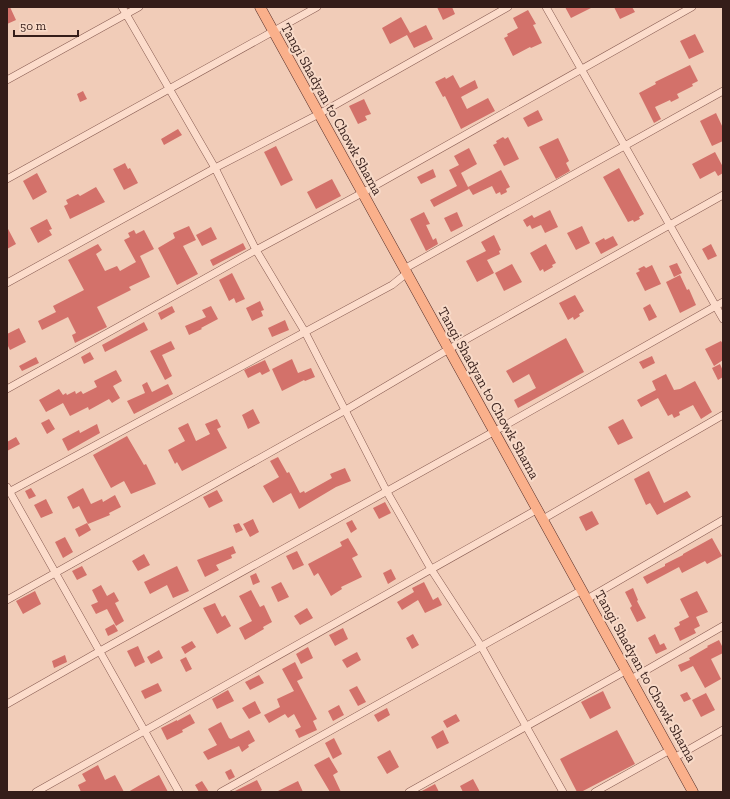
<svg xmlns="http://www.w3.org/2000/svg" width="730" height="799" font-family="'Zilla Slab',serif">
<rect width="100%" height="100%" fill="#f1ccb8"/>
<!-- building -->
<path fill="#d3716a" d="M7,7H10L16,20L7,24Z
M437,7H452L455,14L443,20Z
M565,7H593L571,18Z
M614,7H632L635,12L620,19Z
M528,10L536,24L533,25L542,43L531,48L530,47L513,56L504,38L508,36L507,34L518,28L513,18Z
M401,17L410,33L426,25L433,39L414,48L407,35L390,44L382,28Z
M695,34L704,52L689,59L680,41Z
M690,65L698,81L692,84L693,86L677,94L679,98L671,102L670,100L655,107L661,119L654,123L639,93L656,84L655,82Z
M453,75L460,88L475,80L478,88L461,97L467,109L488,98L495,111L461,129L445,96L443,97L435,82L445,77L446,79Z
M83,91L87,99L80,102L77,94Z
M364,99L371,114L365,116L367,120L358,124L349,106Z
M538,110L543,120L528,127L523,118Z
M716,113L723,128V141L712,146L700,121Z
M178,129L182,135L164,145L161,139Z
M503,137L505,139L508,137L519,159L504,166L493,145L497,143L496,141Z
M558,138L569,161L566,163L570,171L556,179L539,147Z
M276,146L293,180L281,186L264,152Z
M469,148L477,164L461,173L469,189L434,207L430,200L457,186L449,170L459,165L454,156Z
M715,152L723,167V173L718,176L715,171L700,179L692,164Z
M125,163L128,169L130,168L138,183L124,190L113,169Z
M619,168L644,214L639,217L640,219L634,222L633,220L628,222L603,177Z
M433,169L436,177L421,184L417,177Z
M501,170L510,187L506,189L507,192L501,195L500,192L496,194L492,186L473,195L468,187Z
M37,173L47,192L33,200L23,181Z
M332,179L341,196L316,209L307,192Z
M96,187L105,202L70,219L64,206L68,204L66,200L78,194L80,196Z
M550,210L558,227L545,233L541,225L532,229L530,225L527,227L523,220L532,215L534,218Z
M424,212L430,224L426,225L433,240L436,238L438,244L426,251L410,219Z
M457,212L463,226L451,232L444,218Z
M47,219L52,229L49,230L52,235L38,243L30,228Z
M189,226L196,240L183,246L198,274L177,285L158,248L175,238L173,233Z
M582,226L590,243L576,250L567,233Z
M7,227L16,244L7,249Z
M211,227L217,239L202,246L196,235Z
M134,230L136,234L144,230L154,249L140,256L150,277L129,287L131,290L97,307L107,327L75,343L72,335L76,333L68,317L42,330L38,321L56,312L53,306L84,290L68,260L98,244L102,250L96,254L105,271L117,266L120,271L136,262L124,240L130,237L128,233Z
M494,235L501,250L499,251L500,254L487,260L494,273L477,282L466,261L486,251L481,242Z
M613,236L618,245L601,254L595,243L604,238L605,240Z
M243,243L246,249L213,266L210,260Z
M546,244L556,263L552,265L553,267L544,272L543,269L540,271L530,253Z
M711,244L717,256L708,260L702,249Z
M677,263L682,273L674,277L669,266Z
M512,264L522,282L504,291L495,273Z
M652,265L661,284L645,291L636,273L640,271L638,269L644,266L646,268Z
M232,273L245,299L236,303L234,298L229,301L219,280Z
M680,275L687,290L689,289L696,305L680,313L666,282Z
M575,295L584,311L579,314L580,316L574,320L573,317L568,320L559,303Z
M260,301L264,310L261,311L263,316L252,321L246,308Z
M650,304L657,317L649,321L643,308Z
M172,306L175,312L161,320L158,313Z
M211,306L218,319L201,328L202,329L189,335L185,326L206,317L202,310Z
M285,320L289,330L272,337L268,328Z
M144,322L148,330L105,352L102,345Z
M19,328L26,342L10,350L7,344V334Z
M566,338L584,372L518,408L514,400L536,388L529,374L513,383L506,371Z
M171,341L175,349L162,355L172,376L165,380L150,351Z
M721,341L723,344V360L714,366L705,349Z
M90,352L94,359L84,364L81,357Z
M652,356L655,363L643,369L639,362Z
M36,357L39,363L22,371L19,366Z
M292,359L298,373L311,368L315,377L305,381L304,380L282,391L272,369Z
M265,360L270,371L262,375L260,372L248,378L244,370Z
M720,364L723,371V377L718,380L712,368Z
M116,370L122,381L113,386L120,398L112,403L109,399L89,410L88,407L70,416L63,403L46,412L39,400L59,389L63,395L66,393L67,395L75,391L76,394L81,391L83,394L97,387L94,381Z
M666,374L674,390L680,389L695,381L712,412L701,419L693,405L679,412L680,415L674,418L672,414L668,416L658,398L641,407L637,400L656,390L652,381Z
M147,382L152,392L168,384L173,394L134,414L127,401L145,393L142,385Z
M253,409L260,423L248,429L242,415Z
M49,419L55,429L47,434L41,423Z
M217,419L221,427L217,429L227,448L182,471L177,462L175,464L168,450L185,441L178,428L188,423L196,441L210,434L205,424Z
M623,419L633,438L618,445L608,427Z
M97,424L100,433L68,451L62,439L79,430L80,433Z
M127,436L144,465L146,464L156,484L131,494L124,481L111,488L93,455Z
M16,437L20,444L7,451V442Z
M278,457L287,473L289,472L300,493L304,491L305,493L332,478L330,474L345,468L351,481L336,487L299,509L291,493L273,503L263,486L279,477L270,461Z
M649,471L664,503L687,491L691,497L657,515L650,503L646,505L634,479Z
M31,488L36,496L29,499L25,491Z
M83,488L91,504L102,499L103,502L115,495L121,507L109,513L110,515L88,524L79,506L73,509L67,497Z
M217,490L223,501L209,508L203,497Z
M46,499L53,513L41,518L34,505Z
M385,502L391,513L379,519L373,508Z
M592,511L599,524L586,531L579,517Z
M253,519L259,532L250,537L243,524Z
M352,520L357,529L351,533L346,523Z
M87,523L91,530L79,537L75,529Z
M239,523L243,530L236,533L233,525Z
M65,537L73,552L63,558L55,542Z
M348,538L358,555L352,558L362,577L341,587L342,589L331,596L318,573L314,576L308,564L342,546L340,542Z
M712,538L722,556L707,564L705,561L682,573L679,567L647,584L643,577L665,566V564L683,555V554Z
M233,546L236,553L231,555L232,558L216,565L219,570L205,577L197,560Z
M297,551L304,565L293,570L286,556Z
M144,554L150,565L138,571L132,561Z
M82,566L87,575L77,580L72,571Z
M177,566L189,591L173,598L167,585L150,594L144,582Z
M391,569L396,579L388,584L383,573Z
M256,573L260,582L253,585L250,576Z
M281,582L289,597L278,602L271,587Z
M424,582L433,600L438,597L442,605L425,613L418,600L402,610L397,602L414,592L412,588Z
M101,585L107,596L114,592L119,601L115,603L124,621L116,626L107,609L96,614L91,605L98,602L92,590Z
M633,588L638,600L637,601L646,618L637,622L630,608L632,606L625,592Z
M251,590L260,607L264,605L272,622L263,627L264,629L245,640L239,628L252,621L239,596Z
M35,591L41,604L23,614L16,601Z
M697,591L708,612L696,617L700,626L694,629L696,633L680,641L674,628L680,625L679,622L689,617L680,599Z
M215,603L222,617L225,615L231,626L217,634L203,608Z
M307,608L313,618L300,625L294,616Z
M114,624L118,631L108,636L105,629Z
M343,628L348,639L335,646L329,635Z
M413,634L419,645L412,649L406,638Z
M655,634L660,645L664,643L667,649L656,654L648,638Z
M719,640L723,648V653L711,659L721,679L705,688L693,666L681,672L678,665L690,660L689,658L708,647L707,646Z
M192,641L196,647L185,654L181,647Z
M138,646L145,662L135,667L127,651Z
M308,647L313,658L301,664L296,654Z
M159,650L163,658L151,664L147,657Z
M357,652L361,660L347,668L342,660Z
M65,655L67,662L54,668L52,661Z
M186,657L192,669L186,672L180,660Z
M295,662L303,678L297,681L317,719L313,721L317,730L299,738L295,730L301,727L294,714L288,718L285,714L269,723L264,715L280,707L277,699L294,691L282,669Z
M259,675L264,683L250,690L245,682Z
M158,683L162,691L145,699L141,691Z
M357,686L366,702L358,706L349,690Z
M228,690L234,701L217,709L212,699Z
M603,691L611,708L590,719L581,702Z
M687,692L691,699L684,702L680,695Z
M706,693L715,710L701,717L692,700Z
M255,701L261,713L249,719L242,708Z
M339,705L344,715L333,721L328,711Z
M387,708L390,715L378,722L374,715Z
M190,714L195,723L182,730L183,732L167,740L161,728L177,720V721Z
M456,714L460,721L447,728L443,721Z
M221,722L229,738L231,739L249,730L255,741L248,745L249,747L242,752L239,746L208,760L203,752L217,745L208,729Z
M443,730L449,743L437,749L431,737Z
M617,730L635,764L581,792H577L560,759Z
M334,738L342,754L333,759L325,743Z
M390,750L399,767L387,774L377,757Z
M329,757L338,772L333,775L341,792H330L314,765Z
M98,765L105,780L115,775L124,792H81L78,785L86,781L82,774Z
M231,769L235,777L229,780L225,772Z
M159,775L168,792H128L142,784Z
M473,779L480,792H463L460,786Z
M257,780L262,790L259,792H233Z
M202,781L209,792H199L195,785Z
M298,781L303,792H276Z
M435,784L439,792H420Z"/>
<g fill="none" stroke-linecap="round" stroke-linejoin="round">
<defs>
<path id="minor" d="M122,7L215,168L256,250L305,332L387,492L431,569L481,646L563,792
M546,7L723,319
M7,80L139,7
M7,179L317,7
M404,269L723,91
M7,283L215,168L319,114L508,7
M7,389L256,250L362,193L692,7
M7,487L179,792
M7,493L392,285L407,273
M543,519L723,415
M587,599L723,520
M7,600L344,411L449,349L723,195
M631,679L723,626
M7,704L100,651L495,431L723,302
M674,758L723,730
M36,792L538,509
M221,792L582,590
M409,792L627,670
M595,792L670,750"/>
<path id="primary" d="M260,7L693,792"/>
</defs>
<!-- minor casing -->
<use href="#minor" stroke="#885c52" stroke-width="8"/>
<!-- primary casing -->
<use href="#primary" stroke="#552d28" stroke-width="11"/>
<!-- minor -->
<use href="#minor" stroke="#fcdccb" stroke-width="7"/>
<!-- primary -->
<use href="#primary" stroke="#fab08b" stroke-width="10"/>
</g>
<g text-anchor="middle" stroke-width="4" stroke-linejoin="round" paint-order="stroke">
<!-- street labels -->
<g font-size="14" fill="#351d19" stroke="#f8dac8">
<text transform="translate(332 109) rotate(61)" y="5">Tangi Shadyan to Chowk Shama</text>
<text transform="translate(489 393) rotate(61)" y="5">Tangi Shadyan to Chowk Shama</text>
<text transform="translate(646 676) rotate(61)" y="5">Tangi Shadyan to Chowk Shama</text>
</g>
</g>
<!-- border -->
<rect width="730" height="799" fill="none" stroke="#351d19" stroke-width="16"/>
<!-- scale -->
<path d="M14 30v6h64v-6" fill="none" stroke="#351d19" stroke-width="2"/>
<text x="20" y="30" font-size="12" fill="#351d19" stroke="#f8dac8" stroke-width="3" paint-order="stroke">50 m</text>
</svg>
